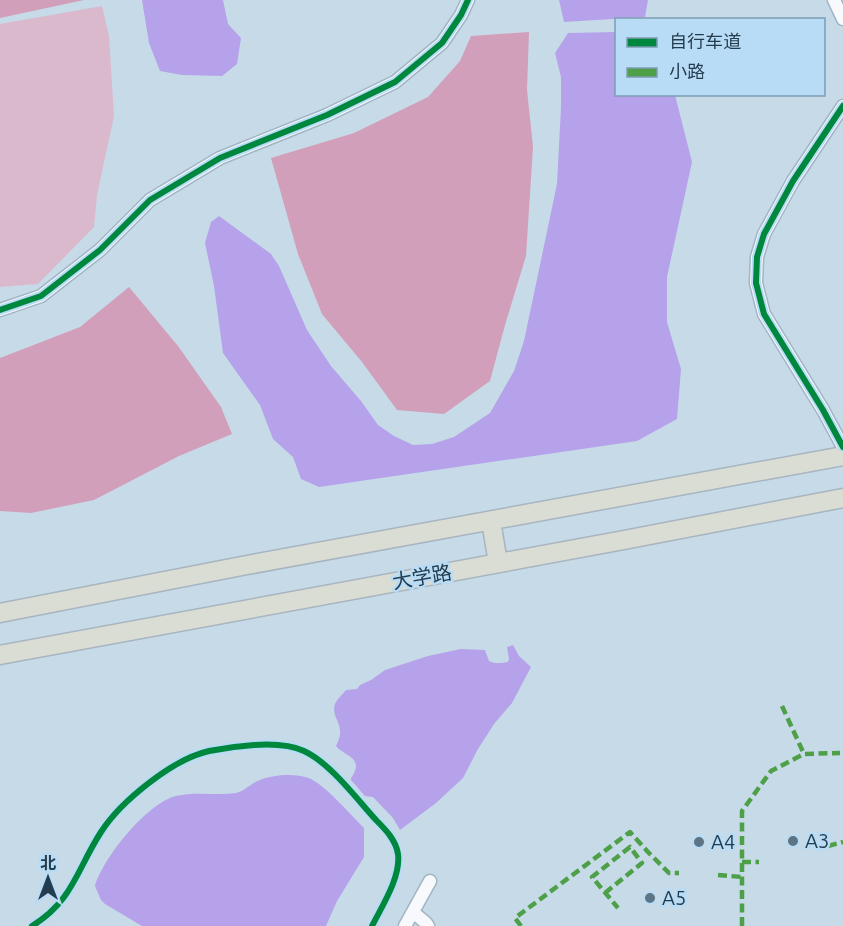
<svg xmlns="http://www.w3.org/2000/svg" width="843" height="926" font-family="Ubuntu,'Noto Sans SC',sans-serif">
<rect width="100%" height="100%" fill="#c7dae8"/>
<!-- green -->
<path fill="#dbb9cd" d="M102,6L109,36L114,116L97,195L94,227L38,284L0,287V24Z"/>
<!-- forest -->
<path fill="#d29fba" d="M0,0H84L0,18Z
M529,32L527,90L533,147L526,256L505,325L490,381L444,414L397,410L362,362L322,314L298,254L271,158L354,133L428,97L460,61L471,36Z
M129,287L178,346L221,407L232,434L179,456L94,500L31,513L0,511V358L80,327Z"/>
<!-- water -->
<path fill="#b5a2ea" d="M142,0H223L228,24L241,38L237,64L222,76L182,75L160,71L149,43Z
M559,0H648L645,17L564,22Z
M616,32V94L675,95L692,162L667,277V322L681,369L677,419L637,441L319,487L301,479L293,457L273,439L260,405L223,353L214,286L205,243L211,222L219,216L271,254L279,266L307,330L331,366L361,401L378,425L394,436L413,445L432,444L454,437L490,413L514,371L524,341L557,184L561,108V77L555,53L568,33Z
M513,645L519,656L531,667L512,703L494,724L478,749L463,778L436,803L400,830L393,818L373,797L365,796L351,780V778C366,757 343,756 336,746C338,741 341,736 340,731C340,721 330,713 336,702C338,698 343,694 346,690L357,689L360,685L371,680L385,670L428,656L461,649L485,650L489,661C494,664 502,663 508,662L509,659L507,647Z
M283,775C292,775 302,775 311,779C328,788 350,814 364,828V857L337,901L326,926H142L105,904L101,900L95,886C103,858 147,803 176,796C196,791 216,796 236,793C245,791 251,783 260,780C267,777 275,776 283,775Z"/>
<g fill="none" stroke-linecap="round" stroke-linejoin="round">
<defs>
<path id="minor" d="M834,0L843,19
M843,106L793,181L764,234L757,257L756,283L764,314L823,410L843,447
M0,310L41,296L100,250L150,200L220,158L327,115L395,82L442,43L461,15L468,0
M413,912L426,923L428,926
M405,926L430,881"/>
<path id="primary" d="M491,521L498,563
M0,613L247,565L843,456
M0,655L624,540L843,498"/>
</defs>
<!-- minor casing -->
<use href="#minor" stroke="#a1b5c3" stroke-width="15"/>
<!-- primary casing -->
<use href="#primary" stroke="#a8b5c0" stroke-width="21"/>
<!-- minor -->
<use href="#minor" stroke="#f7f9fc" stroke-width="12"/>
<!-- primary -->
<use href="#primary" stroke="#d9ddd4" stroke-width="18"/>
<!-- quiet -->
<path stroke="#4ea048" stroke-width="4.5" stroke-dasharray="9 4.5" stroke-linecap="butt" d="M782,706L804,754
M828,846L843,842
M742,862H759
M718,875L742,877
M605,893L642,863L630,847L592,877L618,908
M521,926L515,918L630,832L648,852L669,873H679
M742,926V811L771,771L804,754L840,753"/>
<defs>
<path id="cycleway" d="M843,106L793,181L764,234L757,257L756,283L764,314L823,410L843,447
M0,310L41,296L100,250L150,200L220,158L327,115L395,82L442,43L461,15L468,0
M32,926C73,901 77,869 101,832C121,801 173,759 209,751C224,748 239,746 254,745C270,744 289,744 304,751C330,763 356,798 376,820C385,829 396,840 398,854C401,877 382,906 372,926"/>
</defs>
<!-- cycleway casing -->
<use href="#cycleway" stroke="#b9dcf6" stroke-width="10"/>
<!-- cycleway -->
<use href="#cycleway" stroke="#00873e" stroke-width="6"/>
</g>
<!-- markers -->
<g fill="#5d7484" stroke="#b9dcf6" stroke-width="2">
<circle cx="793" cy="841" r="6"/>
<circle cx="699" cy="842" r="6"/>
<circle cx="650" cy="898" r="6"/>
</g>
<g text-anchor="middle" stroke-width="5" stroke-linejoin="round" paint-order="stroke">
<!-- street labels -->
<g font-size="20" fill="#243d4e" stroke="#b9dcf6">
<text transform="translate(422 577) rotate(-10)" y="7">大学路</text>
</g>
<!-- poi labels -->
<g font-size="20" fill="#243d4e" stroke="#b9dcf6" text-anchor="start">
<text x="805" y="848">A3</text>
<text x="711" y="849">A4</text>
<text x="662" y="905">A5</text>
</g>
</g>
<!-- legend -->
<rect x="615" y="18" width="210" height="78" fill="#b9dcf6" stroke="#7d9cb3" stroke-width="1.5"/>
<rect x="627" y="38" width="30" height="9" fill="#00873e" stroke="#7d9cb3" stroke-width="1.5"/>
<text x="669" y="48" font-size="18" fill="#243d4e">自行车道</text>
<rect x="627" y="68" width="30" height="9" fill="#4ea048" stroke="#7d9cb3" stroke-width="1.5"/>
<text x="669" y="78" font-size="18" fill="#243d4e">小路</text>
<!-- north arrow -->
<g transform="translate(48 878)" stroke="#b9dcf6" stroke-width="4.5" paint-order="stroke">
<path d="M0-4.5L10 22L0 15L-10 22Z" fill="#243d4e"/>
<text y="-9" font-size="16" font-weight="bold" text-anchor="middle" fill="#243d4e">北</text>
</g>
</svg>
